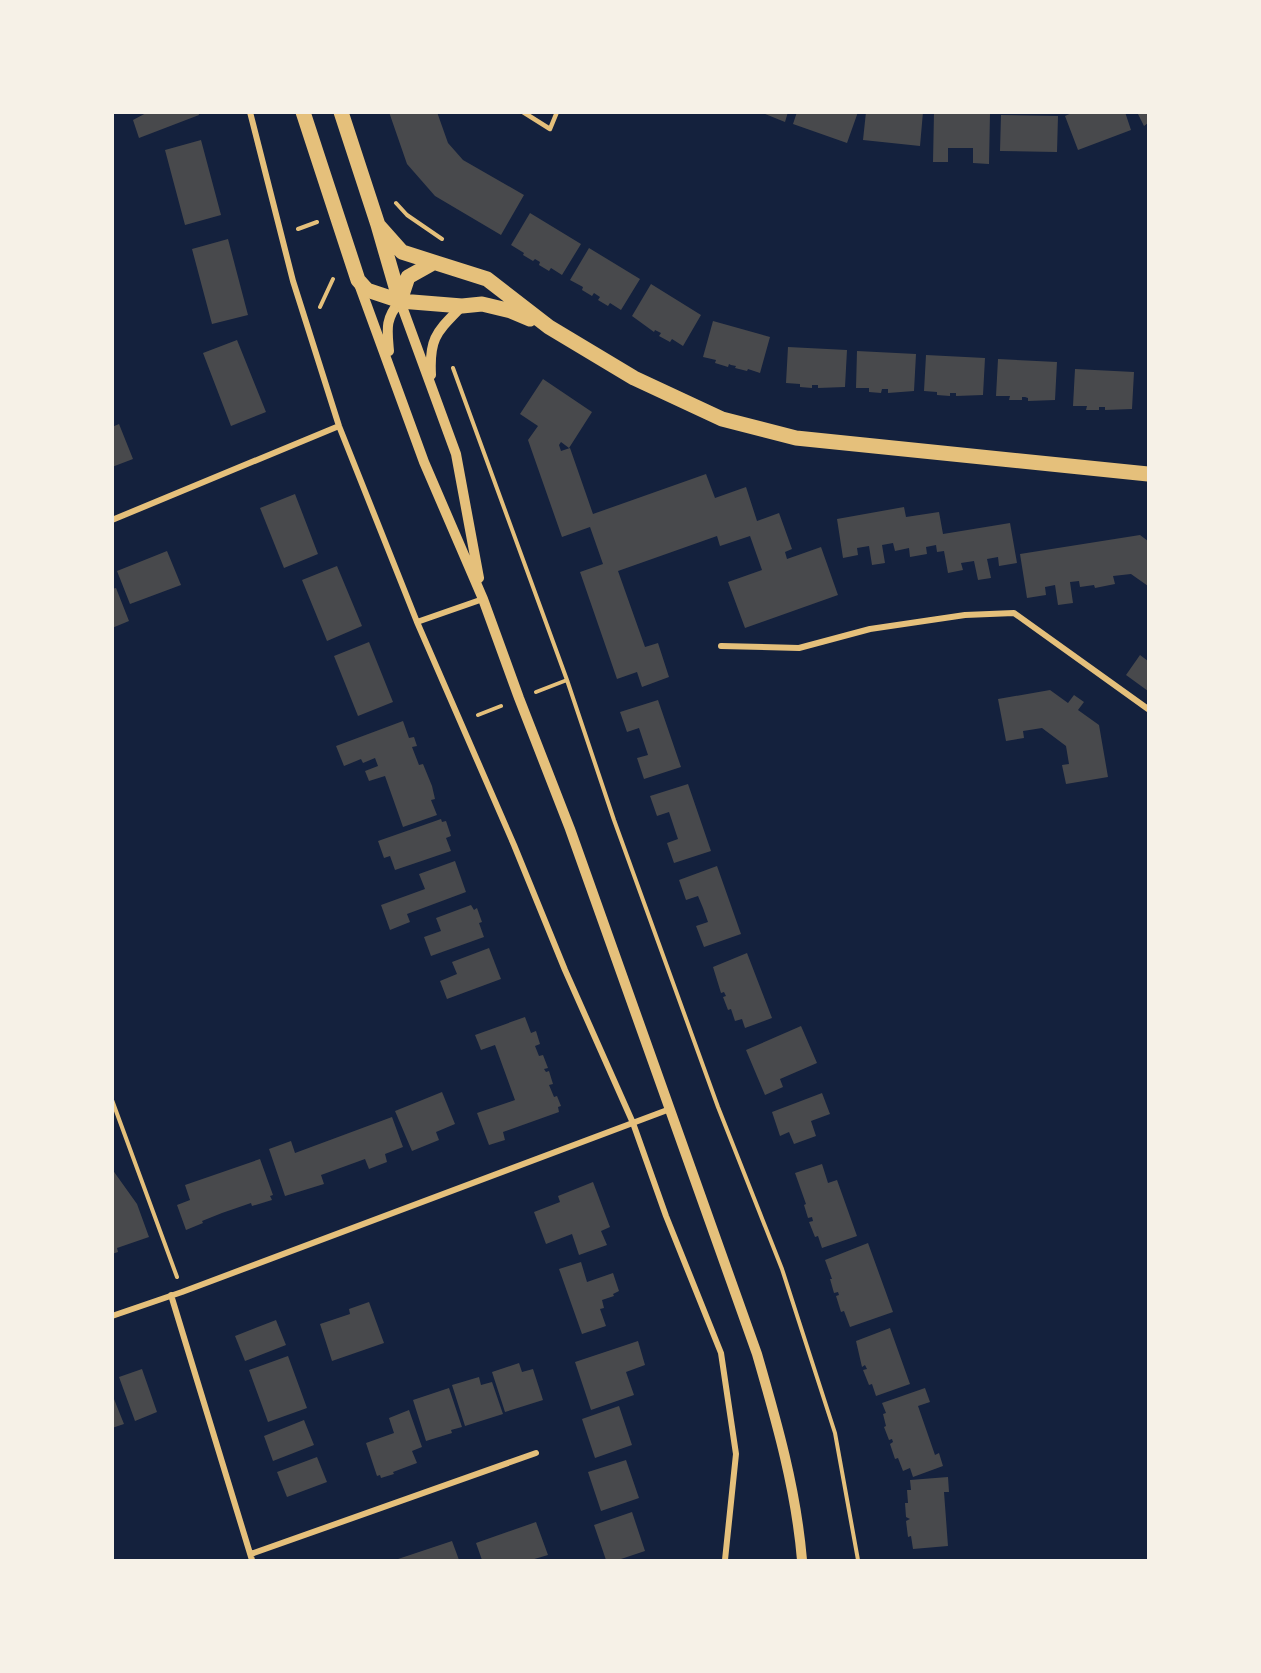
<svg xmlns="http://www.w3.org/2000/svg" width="1261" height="1673" font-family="'Open Sans',sans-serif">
<rect width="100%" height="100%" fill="#14213d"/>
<!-- building -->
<path fill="#48494c" d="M148,112H198L199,115L139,138L133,120Z
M389,112H437L448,143L463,160L524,195L501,235L435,196L407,164Z
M760,112H788L785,122Z
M797,112H858L847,143L793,124Z
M866,112H923L920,146L863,140Z
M934,112L990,113L989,164L973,163V148H948V162H933Z
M1074,112H1125L1131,130L1078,150L1065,116Z
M1137,112H1148V123L1144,126Z
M1001,115L1058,116L1057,152L1000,151Z
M201,140L221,215L185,225L165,150Z
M530,213L581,244L562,275L551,268L549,271L539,265L540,262L535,259L533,261L523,255L524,253L511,245Z
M228,239L248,315L212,324L192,249Z
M589,248L640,279L621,310L610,303L608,306L598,300L600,297L594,293L592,296L582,290L583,287L570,280Z
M651,284L701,315L683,346L672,339L670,342L659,336L661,333L655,330L654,332L632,316Z
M713,321L770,337L760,373L748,369L747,371L735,368L736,366L731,365L729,364L728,367L715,363L716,360L703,357Z
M237,340L266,412L231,426L203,353Z
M788,347L847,350L845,387L818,388V385H812V388L800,387V384L786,383Z
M857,351L916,354L914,391L888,393V389H882L881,393L869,392V388H856Z
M926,355L985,358L983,395L956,396V393H950V396L937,395V392L924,391Z
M998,359L1057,362L1055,400L1028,401V398L1025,397H1022V400H1009L1010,396H996Z
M1075,369L1134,372L1132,409L1105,410V407H1099V410H1086L1087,406H1073Z
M543,379L592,412L569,448L561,442L559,445L561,451L570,448L593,514L706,474L715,498L746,487L757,521L779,513L792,549L785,552L787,559L821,547L838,595L745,628L728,582L762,570L750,536L720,546L717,536L618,571L645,647L658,643L669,677L642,687L637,672L617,679L580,572L603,564L590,527L562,537L528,440L538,426L520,414Z
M119,424L133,459L112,467V427Z
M295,494L318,554L284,568L260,508Z
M904,507L906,517L939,512L943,534L1010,523L1017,563L999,566L998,557L987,559L991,578L978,580L974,561L961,563L963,570L948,573L944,551L937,552L936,545L926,547L927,554L910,557L909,548L895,551L893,543L882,545L885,563L872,565L869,546L857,548L858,555L843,558L837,519Z
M1140,535L1148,541V586L1131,574L1113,576L1115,584L1095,588L1094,585L1080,587L1079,581L1070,582L1073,603L1058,605L1055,585L1045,587L1046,595L1027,598L1020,554Z
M167,551L181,585L130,604L117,571Z
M337,566L362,626L327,641L302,580Z
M116,588L129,621L112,628V589Z
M369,642L393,702L358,716L334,656Z
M1140,655L1148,661V691L1126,675Z
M1050,690L1068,703L1074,695L1084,702L1078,710L1099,725L1108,777L1066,784L1062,765L1069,764L1066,746L1042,728L1023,731L1024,738L1006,741L998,699Z
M658,700L681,767L644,779L637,758L648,755L639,728L627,732L620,712Z
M403,721L409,738L414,737L417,746L412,747L419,765L423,764L432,786L435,799L431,800L437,815L403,827L385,776L369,781L365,771L378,766L375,758L363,763L361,759L344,766L336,746Z
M688,784L711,851L674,863L667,843L678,839L669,812L657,816L650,796Z
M441,819L442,822L446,821L451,836L446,838L451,851L395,870L390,856L384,858L378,841Z
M455,861L466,892L407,914L410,922L390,930L381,905L425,889L419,874Z
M717,866L741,934L704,947L696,926L708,922L703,908L698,896L686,900L679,880Z
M471,905L474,910L477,908L482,922L479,923L484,937L431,956L424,937L441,931L436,918Z
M489,948L501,979L447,999L440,981L457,974L452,962Z
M747,953L772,1018L745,1028L742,1019L735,1021L731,1009L728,1010L723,997L726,996L724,992L721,993L713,967Z
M525,1017L531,1033L536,1031L540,1044L535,1046L539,1056L543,1055L548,1068L544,1069L546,1072L549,1071L553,1084L549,1085L554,1097L557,1096L561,1106L558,1107L559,1112L503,1132L505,1140L489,1145L477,1113L515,1100L495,1045L481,1050L475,1035Z
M801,1026L817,1063L780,1079L783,1087L765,1095L746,1050Z
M442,1092L455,1124L436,1132L439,1140L412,1151L395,1111Z
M822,1093L830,1114L811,1121L816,1136L794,1144L789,1132L780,1136L772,1112Z
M392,1117L403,1147L385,1154L387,1162L369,1169L365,1159L321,1175L324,1184L285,1196L269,1149L291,1141L295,1153Z
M260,1159L273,1195L270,1196L272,1200L252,1206L251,1203L222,1213L202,1221L203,1223L186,1230L177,1205L190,1200L185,1185Z
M822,1164L828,1183L837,1180L857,1236L822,1248L818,1236L815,1237L809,1222L813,1221L812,1217L808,1218L804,1205L806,1204L795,1173Z
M112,1169L137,1204L149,1237L117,1248L118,1252L112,1254Z
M593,1182L610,1227L601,1231L607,1245L579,1255L572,1234L546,1244L534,1212L560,1202L558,1196Z
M868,1243L893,1312L850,1327L844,1311L841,1312L836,1296L839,1295L838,1292L834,1293L830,1279H832L825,1260Z
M581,1262L587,1282L613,1273L619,1291L613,1294L614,1296L602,1300L604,1308L600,1309L606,1326L582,1334L559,1269Z
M369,1302L384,1343L332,1361L320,1324L350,1314L349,1309Z
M276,1320L286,1345L245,1361L235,1336Z
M890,1328L910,1384L876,1396L872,1384L869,1385L863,1370L867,1369L865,1365L862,1367L856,1341Z
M638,1341L645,1365L626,1372L634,1395L591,1410L575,1362Z
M288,1356L307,1408L268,1422L249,1370Z
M519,1363L522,1372L533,1369L543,1400L505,1412L492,1372Z
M142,1369L157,1412L135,1421L119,1377Z
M479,1377L481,1385L492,1382L503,1414L465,1426L452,1385Z
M449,1388L462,1427L451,1430L452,1433L426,1441L413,1400Z
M925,1388L930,1402L918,1406L935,1455L939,1453L943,1466L913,1477L910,1468L903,1471L898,1458L895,1459L890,1444L893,1442L892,1439L889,1440L884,1427L886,1426L883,1414L886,1413L882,1403Z
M112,1394L124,1424L112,1428Z
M619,1406L632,1445L595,1458L582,1419Z
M409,1410L422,1447L412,1451L417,1463L393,1472L394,1474L381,1478L380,1475L377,1476L366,1443L394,1433L389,1418Z
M304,1420L314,1445L273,1461L264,1436Z
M317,1457L327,1482L287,1497L277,1472Z
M626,1460L639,1498L601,1511L588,1472Z
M948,1477L949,1492H944L948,1546L913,1549L911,1536L908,1537L906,1521L910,1519L906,1517L905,1503H908L907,1490H911L910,1480Z
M632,1512L645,1551L618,1560H606L594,1525Z
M536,1522L548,1555L531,1560H482L476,1543Z
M452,1541L459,1560H395Z"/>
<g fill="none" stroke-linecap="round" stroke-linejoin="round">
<!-- path -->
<path stroke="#e5c07b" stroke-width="4" d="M396,203L407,215L442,239
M298,229L317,222
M320,307L333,279
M453,368L567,680
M536,692L567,680L614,820L718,1107L782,1269L835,1433L858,1560
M478,715L501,706
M112,1100L177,1277"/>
<!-- service -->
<path stroke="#e5c07b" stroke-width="4.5" d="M523,112L550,129L557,112"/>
<!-- minor -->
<path stroke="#e5c07b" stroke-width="6" d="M250,112L293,281L339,426L417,622L514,845L565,970L633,1123L666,1216L721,1353L736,1454L725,1560
M112,520L339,426
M417,622L483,599
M721,646L799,648L870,629L965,615L1014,613L1148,709
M171,1295L252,1560
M112,1316L182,1292L670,1109
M251,1554L536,1453"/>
<!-- tertiary -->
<path stroke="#e5c07b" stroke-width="10" d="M359,284L424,462L483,599L519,698L570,829L757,1354C777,1423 796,1489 802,1560
M389,351C387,329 385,319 400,301L456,454L479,578
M431,375C429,337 437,332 462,306"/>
<!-- primary -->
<path stroke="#e5c07b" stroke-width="15" d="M303,112L358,280L367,290L400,301L462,306L482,304L511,311L530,319
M341,112L378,225L400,301
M378,225L402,252L487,279L549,327L634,378L722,419L796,438L1148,474
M400,301L408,277L433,263"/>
</g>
<!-- border -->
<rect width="1261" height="1673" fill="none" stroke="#f6f1e7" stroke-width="228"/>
</svg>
